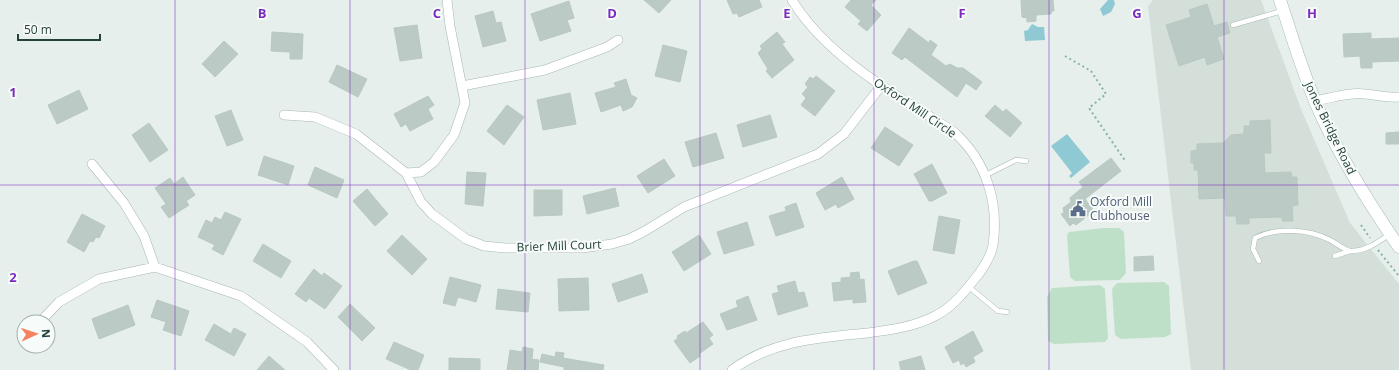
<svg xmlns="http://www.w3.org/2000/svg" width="1399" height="370" font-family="'Open Sans',sans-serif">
<rect width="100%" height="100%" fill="#e6efeb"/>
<!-- built -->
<path fill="#d4dfda" d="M1153,0H1261L1301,109L1350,223L1399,284V370H1191L1148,6Z"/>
<!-- green -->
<path fill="#bfe0c8" d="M1104,228H1119L1124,232L1126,273L1120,280L1075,281L1070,277L1067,235L1069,232Z
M1164,282L1169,286L1171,334L1165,337L1121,339L1115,335L1112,289L1117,283Z
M1100,285L1105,289L1108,338L1105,342L1054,344L1048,341L1047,297L1052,288Z"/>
<!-- water -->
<path fill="#8ec9d4" d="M1108,0H1114L1115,4L1111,12L1103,16L1100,9Z
M1032,24L1038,27H1044L1045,40L1025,41L1024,31L1028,30Z
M1067,134L1090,162L1071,178L1069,176L1072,173L1051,146Z"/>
<!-- building -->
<path fill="#bbcac4" stroke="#b8c9c2" d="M644,0H671L659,13Z
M727,0H759L762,7L739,17L737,13L733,14Z
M851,0H876L871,5L881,15L867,31L858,24L861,21L845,7Z
M1021,0H1053L1054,11H1052L1051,14L1036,15V21L1027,22V18L1022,17Z
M569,1L574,18L567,20L571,31L540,41L531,14Z
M1207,4L1214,26L1227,22L1230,33L1217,37L1224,59L1207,65L1205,57L1179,66L1166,25L1191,17L1189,10Z
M493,11L496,23L501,22L506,41L483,47L475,16Z
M417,25L422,58L400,61L394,28Z
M909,28L929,43L930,40L937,45L931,55L946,66L950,64L957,68H963L982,82L976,90L966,83L957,97L905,57L902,60L892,53Z
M272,32L303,34L302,59H290V52L271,51Z
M777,32L785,42L782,44L794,60L772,78L766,71L768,69L758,53L762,49L760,46Z
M1371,33V39L1399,38V61L1372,62V68H1361L1360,56L1344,57L1343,34Z
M224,41L238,54L215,77L202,64Z
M663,45L687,51L680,82L655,76Z
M337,65L367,79L358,97L329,82Z
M816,76L835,91L815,116L801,105L806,98L802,94L808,87L805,84L810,77L813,79Z
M626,79L631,95L637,98L632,107L623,111L621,105L601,112L595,93L616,87L614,83Z
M79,90L88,109L57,124L48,105Z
M570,93L576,124L543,130L537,100Z
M428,96L434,105L428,109L433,119L410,131L406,124L401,127L394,114Z
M507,105L524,117L504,145L487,131Z
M995,105L1003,112L1006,109L1022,123L1010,137L985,116Z
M231,110L243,140L227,146L215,116Z
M770,115L777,137L743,147L737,125Z
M1270,120L1271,153H1264L1265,173L1291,172L1292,177H1297L1298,205L1292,206L1293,221H1282V217L1249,218V224H1237L1236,216H1226L1225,198L1199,199L1198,170H1194V163H1191V151L1197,150V144L1223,143L1231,135L1244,134V126H1250V121Z
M149,123L168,150L150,162L132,135Z
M885,127L913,145L899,166L871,148Z
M1399,132V144H1386V133Z
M716,133L724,158L693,167L685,142Z
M264,156L294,166L288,185L258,175Z
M1111,158L1121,171L1085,199L1094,211L1076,225L1073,223L1070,226L1061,214L1064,213L1063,208L1071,202L1070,198L1083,187L1079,182Z
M664,159L675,176L648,193L637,176Z
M932,164L947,193L932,201H929L914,174Z
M315,167L344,180L337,198L308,185Z
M467,172L486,173L483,206L465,204Z
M183,177L195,195L186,201L189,205L169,218L161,207L166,204L155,188L170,178L174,184Z
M842,177L854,199L838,208L836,204L825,210L816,193Z
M615,188L619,206L587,214L583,196Z
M367,189L388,214L375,226L353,201Z
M534,190H562V215L534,216Z
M796,203L804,227L776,236L769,216L786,211L785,207Z
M225,212L241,219L223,255L212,249L215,245L198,237L206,220L212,223L215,217L221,220Z
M82,214L105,226L99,238L96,237L93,242L90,241L84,252L67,242Z
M939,216L960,220L954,254L933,250Z
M747,222L754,245L724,254L717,232Z
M402,235L427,259L412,275L387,251Z
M699,235L711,254L684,271L672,252Z
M263,244L291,261L281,278L253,261Z
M1153,256L1154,270L1134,271V257Z
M914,261H917L927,283L898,295L888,271Z
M314,269L322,276L324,273L342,286L325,309L309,298L306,302L295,294Z
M859,272L860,280L864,279L866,302L853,303V299L834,301L832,283L841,282V278L851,277L850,273Z
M642,274L648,292L618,302L612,284Z
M450,277L481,285L476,302L458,297L455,306L443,303Z
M588,278L589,310L559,311L558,279Z
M795,281L798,293L804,292L808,306L778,315L772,294L779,292L777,286Z
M498,289L530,293L528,312L496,309Z
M748,296L757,320L727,330L720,314L738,307L736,301Z
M157,300L189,311L181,336L163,330L166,322L151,317Z
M350,304L375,328L362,341L338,317Z
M128,305L135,325L99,339L92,319Z
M703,322L713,335L709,338L713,344L699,354L700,356L690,363L674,341L678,338L677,336L685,331L686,333Z
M214,324L231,334L234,328L246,334L234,356L205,340Z
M973,331L983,351L973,357L975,362L966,367L964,363L961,365L959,360L953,363L945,347Z
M394,342L424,355L418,370H411L386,359Z
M523,347L533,349L532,359L539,360L538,370H507L510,350L522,352Z
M556,352L564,353L563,358L604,365L603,370H564V367L540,362L542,354L555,357Z
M269,356L285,370H257Z
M921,356L925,370H901L899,362Z
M449,358L480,359V370H449Z"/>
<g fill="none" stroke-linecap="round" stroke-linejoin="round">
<defs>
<path id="lane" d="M1233,25L1282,11
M986,175L1016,160L1026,161
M1335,256L1350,251
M1259,261L1253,249L1255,238C1276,227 1309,229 1330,240C1336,243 1345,251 1351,251C1367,251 1378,242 1390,234
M969,287L998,311L1007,312"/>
<path id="street" d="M462,86L545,70L607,47L618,40
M1315,101C1332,98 1348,92 1365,94C1377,95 1387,98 1399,97
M284,115L315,117L356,134L406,173L421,202L432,214L466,239L484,246L505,248H582L612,244L629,239L645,231L684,207L818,154L844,134L881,86
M92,164L124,203L144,236L155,267
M406,173L421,172L434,162L454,135L465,103L450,26L447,0
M40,322L59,302L99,279L155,267L241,296L307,342L334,370
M732,370C772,340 819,338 867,333C890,330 914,327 935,316C951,308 962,295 973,281C981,272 991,257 993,245C999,204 987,162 955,133C949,128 941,124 934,119C917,108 899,98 882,86C849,64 813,35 792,0"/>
<path id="secondary" d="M1280,0C1293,39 1304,78 1321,115C1343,162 1370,205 1399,247"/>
</defs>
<!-- lane casing -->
<use href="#lane" stroke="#a8b8b2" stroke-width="5.5"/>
<!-- street casing -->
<use href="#street" stroke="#a8b8b2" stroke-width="10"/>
<!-- secondary casing -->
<use href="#secondary" stroke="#a4bbb3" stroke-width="13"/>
<!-- path -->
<path stroke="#86b3a5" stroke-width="2" stroke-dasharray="2 3" stroke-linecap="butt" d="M1065,56L1091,71L1106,94L1089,108L1126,162
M1361,225L1370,238
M1378,250L1399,276"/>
<!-- lane -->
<use href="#lane" stroke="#fff" stroke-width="4.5"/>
<!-- street -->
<use href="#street" stroke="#fff" stroke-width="9"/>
<!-- secondary -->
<use href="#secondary" stroke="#fff" stroke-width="12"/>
</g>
<!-- grid -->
<path fill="none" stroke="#7b2cbf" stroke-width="1" stroke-opacity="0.55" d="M175,0V370M350,0V370M525,0V370M700,0V370M874,0V370M1049,0V370M1224,0V370M0,185H1399"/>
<!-- icons -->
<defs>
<symbol id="civic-bare" viewBox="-9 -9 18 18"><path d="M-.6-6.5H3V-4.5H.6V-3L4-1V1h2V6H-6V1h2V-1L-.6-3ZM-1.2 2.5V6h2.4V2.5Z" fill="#5c6f8a" stroke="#f7fbf9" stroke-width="2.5" paint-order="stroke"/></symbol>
</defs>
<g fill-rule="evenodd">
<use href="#civic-bare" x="1067" y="198" width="22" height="22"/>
</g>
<g text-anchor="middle" stroke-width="4" stroke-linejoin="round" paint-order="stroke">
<!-- street labels -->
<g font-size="12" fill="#24423a" stroke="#f7fbf9">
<text transform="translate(915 108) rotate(34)" y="4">Oxford Mill Circle</text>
<text transform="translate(1330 128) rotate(64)" y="4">Jones Bridge Road</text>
<text transform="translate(559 246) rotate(-2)" y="4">Brier Mill Court</text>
</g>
<!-- service labels -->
<g font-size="12" fill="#4e5e75" stroke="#f7fbf9" text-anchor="start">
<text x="1090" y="206">Oxford Mill<tspan x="1090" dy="14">Clubhouse</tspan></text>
</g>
</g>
<g font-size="13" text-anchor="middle" font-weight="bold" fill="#7b2cbf" stroke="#f7fbf9" stroke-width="4" stroke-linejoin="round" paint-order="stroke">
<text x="262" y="18">B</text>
<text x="437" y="18">C</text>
<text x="612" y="18">D</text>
<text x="787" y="18">E</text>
<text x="962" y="18">F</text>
<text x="1137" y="18">G</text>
<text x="1312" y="18">H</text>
<text x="13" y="97">1</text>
<text x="13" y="282">2</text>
</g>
<!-- north arrow -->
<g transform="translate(36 334) rotate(87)"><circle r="19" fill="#f7fbf9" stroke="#a3b1ad"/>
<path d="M0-3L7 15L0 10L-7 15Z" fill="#f4845f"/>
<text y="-6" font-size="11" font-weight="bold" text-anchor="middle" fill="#24423a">N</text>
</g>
<!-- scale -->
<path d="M18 34v6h82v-6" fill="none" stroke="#24423a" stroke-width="2"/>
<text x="24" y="34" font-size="12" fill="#24423a" stroke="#f7fbf9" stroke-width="3" paint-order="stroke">50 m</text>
</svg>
